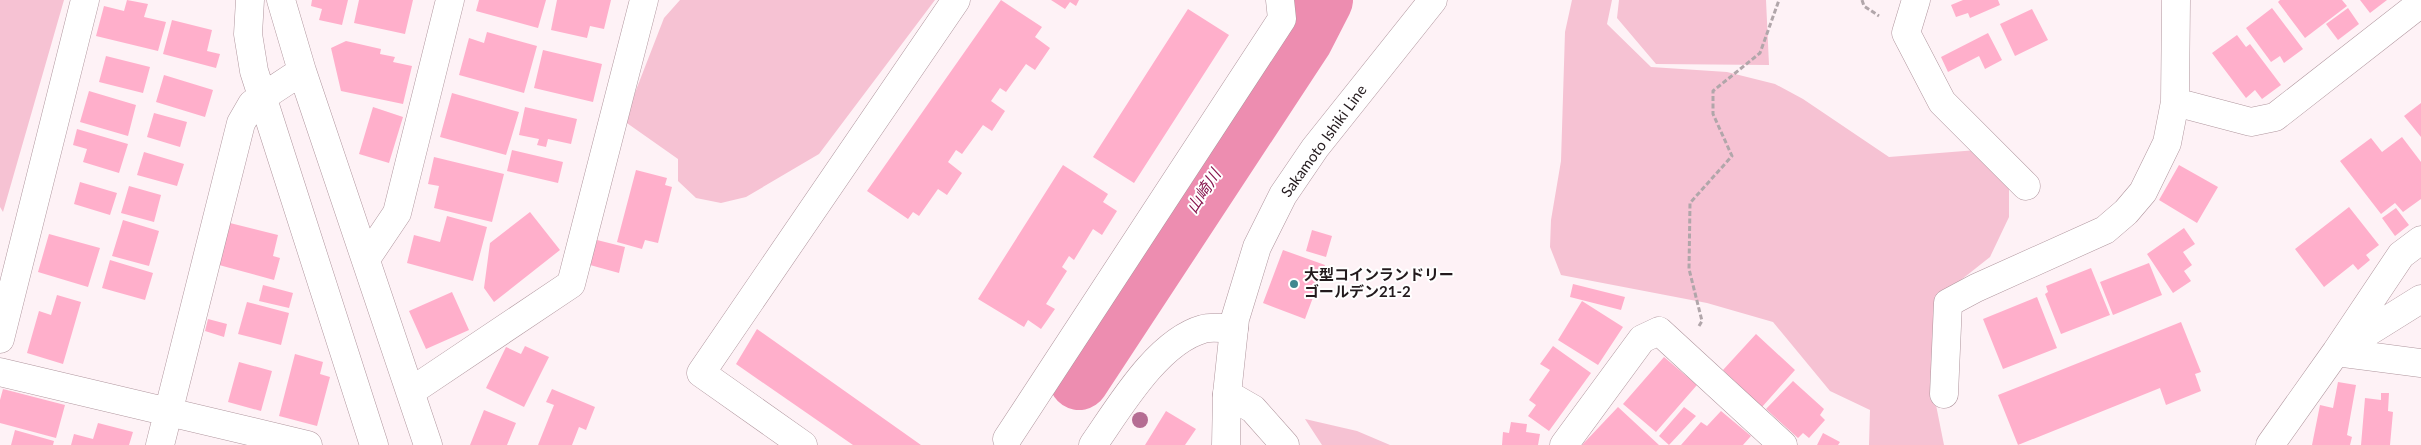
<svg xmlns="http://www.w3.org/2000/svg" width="2421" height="445" font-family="Lato,'Noto Sans JP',sans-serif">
<rect width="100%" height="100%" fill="#fef2f6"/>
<!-- green -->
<path fill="#f6c2d3" d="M0,0H64L3,212L0,207Z
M680,0H935L819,154L746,197L721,203L696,198L678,181V159L624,121L664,18Z
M1572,0H1612L1607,24L1651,67L1727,72L1775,84L1803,99L1889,157L1977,150L2009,182V217L1990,257L1947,291L1932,385L1944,445H1869L1870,410L1830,391L1773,322L1707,303L1561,275L1550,247L1551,220L1561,161L1565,32Z
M1619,0H1766L1769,65L1656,64L1617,18Z
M1305,419L1357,431L1390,445H1322Z"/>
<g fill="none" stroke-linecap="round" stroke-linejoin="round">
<!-- river -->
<path stroke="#ed8db0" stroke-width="60" d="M1079,380L1303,39L1323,0"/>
</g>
<!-- building -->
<path fill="#ffafcb" d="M127,0L148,4L144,17L166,22L158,51L96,36L104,6L124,11Z
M312,0H348L342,25L319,20L322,9L311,6Z
M359,0H413L405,34L354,23Z
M479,0H546L538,28L476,11Z
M557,0H611L604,29L590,26L587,38L551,30Z
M1001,0L1042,27L1035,37L1050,48L1035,70L1026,64L1006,92L1000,88L991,101L1005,111L992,131L983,125L962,154L956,150L948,162L962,173L947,195L938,189L919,216L913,212L908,219L867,191Z
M1051,0H1079L1076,6L1070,2L1065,9Z
M1963,0H1998L2000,5L1970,18L1968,13L1956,17L1951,5Z
M2280,0H2342L2347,6L2305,38L2278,2Z
M2360,0H2387L2370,13Z
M2272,8L2303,49L2284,63L2280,56L2271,62L2246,28Z
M2348,8L2359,24L2338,40L2326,24Z
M1188,9L1229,35L1134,183L1093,157Z
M2032,9L2048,40L2015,56L2000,24Z
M172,20L212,30L207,51L220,54L216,68L163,54Z
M487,32L537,46L524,93L459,75L469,38L484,43Z
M1988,33L2002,60L1985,69L1979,56L1948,72L1941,57Z
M2237,35L2246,47L2250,44L2281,85L2262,99L2255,90L2246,98L2212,53Z
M346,41L381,49L380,54L395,57L393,62L412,66L403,104L341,91L331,48Z
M543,50L602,64L593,102L534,88Z
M106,56L150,67L143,93L99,82Z
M164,75L213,90L205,117L156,102Z
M89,91L136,105L128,136L80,122Z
M452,93L519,112L506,155L440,137Z
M2421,103V137L2404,116Z
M373,107L403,117L389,163L359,154Z
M525,107L577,119L571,144L548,139L546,147L537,145L539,139L519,135Z
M154,113L187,122L180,147L147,137Z
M77,129L128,144L119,173L83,162L87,149L73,145Z
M2402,137L2421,162V199L2403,212L2395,203L2381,214L2340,161L2371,138L2382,152Z
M512,150L563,162L558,183L507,171Z
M144,152L184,164L177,186L137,175Z
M434,157L504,174L492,222L434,208L439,186L428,184Z
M1063,165L1108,194L1103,202L1117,211L1102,235L1093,229L1074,260L1069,256L1062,267L1067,271L1046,304L1055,309L1041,329L1028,320L1024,327L978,299Z
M2179,165L2218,187L2197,223L2159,200Z
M636,170L667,178L665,185L672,187L658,243L645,240L642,249L617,242Z
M80,182L117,193L110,215L74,204Z
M129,186L161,195L154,222L121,213Z
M2349,207L2379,245L2366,255L2370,260L2358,270L2353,264L2324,287L2295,249Z
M2396,208L2409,225L2395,236L2382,218Z
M530,212L560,250L494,302L484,288L490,243Z
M447,216L487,227L473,281L407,263L414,235L440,242Z
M123,220L159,231L149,266L112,256Z
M230,223L278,235L273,256L280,258L274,280L219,265Z
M2184,228L2195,244L2183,252L2192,265L2184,271L2191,281L2173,293L2147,254Z
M1312,230L1332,236L1326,257L1306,251Z
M49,234L100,248L88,287L38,272Z
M597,240L625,247L619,273L590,265Z
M1283,250L1325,265L1305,319L1263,303Z
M110,260L153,273L145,300L102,288Z
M2149,263L2162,295L2113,315L2100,282Z
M2091,268L2110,315L2061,334L2045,294L2048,292L2046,286Z
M1573,284L1625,297L1621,310L1570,297Z
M263,285L293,293L289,308L259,301Z
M452,292L469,330L426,349L409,311Z
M57,295L81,302L63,364L27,353L39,311L51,315Z
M2037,297L2057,348L2003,369L1983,319Z
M1582,301L1623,327L1598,365L1558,340Z
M247,302L289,313L281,345L238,334Z
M208,319L227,324L224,337L205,331Z
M2181,322L2201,372L2195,374L2201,391L2166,405L2160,388L2018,445L1998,395Z
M757,329L921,445H853L736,364Z
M1756,334L1795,370L1762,407L1723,370Z
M525,346L549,357L524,407L486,388L506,347L521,354Z
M1553,346L1591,373L1549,431L1528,416L1536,405L1529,400L1550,370L1540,364Z
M295,354L323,362L320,374L330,377L317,426L279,416Z
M1664,357L1697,385L1656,432L1623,404Z
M239,362L272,371L261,411L228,402Z
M1793,381L1824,409L1820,415L1825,420L1809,438L1803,433L1798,438L1766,409Z
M2338,382L2356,385L2347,435L2352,437L2350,445H2312L2320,405L2333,408Z
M3,389L65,405L56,438L0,423V400Z
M552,389L595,407L586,430L579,427L572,445H538L554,405L546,402Z
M2381,393H2389L2388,411L2393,412L2390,445H2361L2365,398L2381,400Z
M1618,407L1659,445H1582Z
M1684,407L1696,416L1669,445L1659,436Z
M484,410L516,423L507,445H470Z
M1166,411L1196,429L1185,445H1145Z
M1721,411L1751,436L1743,445H1681L1701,422L1707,426Z
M1511,422L1527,424L1526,432L1540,434L1538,445H1502L1503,432L1509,433Z
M98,423L133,432L129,445H71L74,434L93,439Z
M15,430L54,441L53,445H11Z
M1823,433L1840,442L1838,445H1817Z"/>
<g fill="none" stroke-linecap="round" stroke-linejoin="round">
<defs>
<path id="minor" d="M250,0L248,34L254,71L374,445
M281,0L302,71L428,445
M1916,0L1906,33L1942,102L2026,186
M2176,0L2175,102L2251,122L2275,117L2421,3
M366,259L397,213L450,0
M0,339L85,0
M2344,347L2421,299
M2336,352L2421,363
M0,372L308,445
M410,392L571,284L644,0
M1227,394L1253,409L1285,445
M1944,394L1948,303L1976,288L2105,230L2126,212L2143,192L2167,143L2175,102
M1007,439L1282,19L1280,0
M160,445L241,123L252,104L302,71
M803,445L701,373L956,0
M1564,445L1642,339L1659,331L1783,445
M2270,445L2336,352L2401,255L2421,240"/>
<path id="tertiary" d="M1093,445C1119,408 1157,342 1203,329C1212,326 1224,329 1234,328"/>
<path id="secondary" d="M1226,445L1227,394L1235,319L1257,247L1283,195L1315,148L1433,0"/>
</defs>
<!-- minor casing -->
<use href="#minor" stroke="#b0969e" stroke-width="29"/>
<!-- tertiary casing -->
<use href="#tertiary" stroke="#b0969e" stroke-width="29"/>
<!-- secondary casing -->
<use href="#secondary" stroke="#b0969e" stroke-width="29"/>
<!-- path -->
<path stroke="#b1a6aa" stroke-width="3" stroke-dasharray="5 2.5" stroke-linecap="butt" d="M1862,0L1864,6L1879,16
M1699,326L1702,321L1689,269L1690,203L1732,156L1713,114V91L1760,53L1779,0"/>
<!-- minor -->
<use href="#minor" stroke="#fff" stroke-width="28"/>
<!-- tertiary -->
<use href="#tertiary" stroke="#fff" stroke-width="28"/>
<!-- secondary -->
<use href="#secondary" stroke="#fff" stroke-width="28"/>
</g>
<!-- trees -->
<circle fill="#b56d93" cx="1140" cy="420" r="8"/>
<!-- markers -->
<circle fill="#408790" stroke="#fff" stroke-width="2" cx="1294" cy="284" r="5"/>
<g text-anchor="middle" stroke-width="4" stroke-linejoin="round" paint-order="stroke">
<!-- street labels -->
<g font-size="15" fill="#231a1d" stroke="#fff">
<text transform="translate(1324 141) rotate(-54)" y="5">Sakamoto Ishiki Line</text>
</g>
<!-- poi labels -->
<g font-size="15" font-weight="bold" fill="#231a1d" stroke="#fff" text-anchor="start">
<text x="1304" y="280">大型コインランドリー<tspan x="1304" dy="17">ゴールデン21-2</tspan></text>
</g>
<!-- water labels -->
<g font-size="16" font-style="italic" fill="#87164d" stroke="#fff">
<text transform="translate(1203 191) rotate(-57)" y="6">山崎川</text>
</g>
</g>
</svg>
